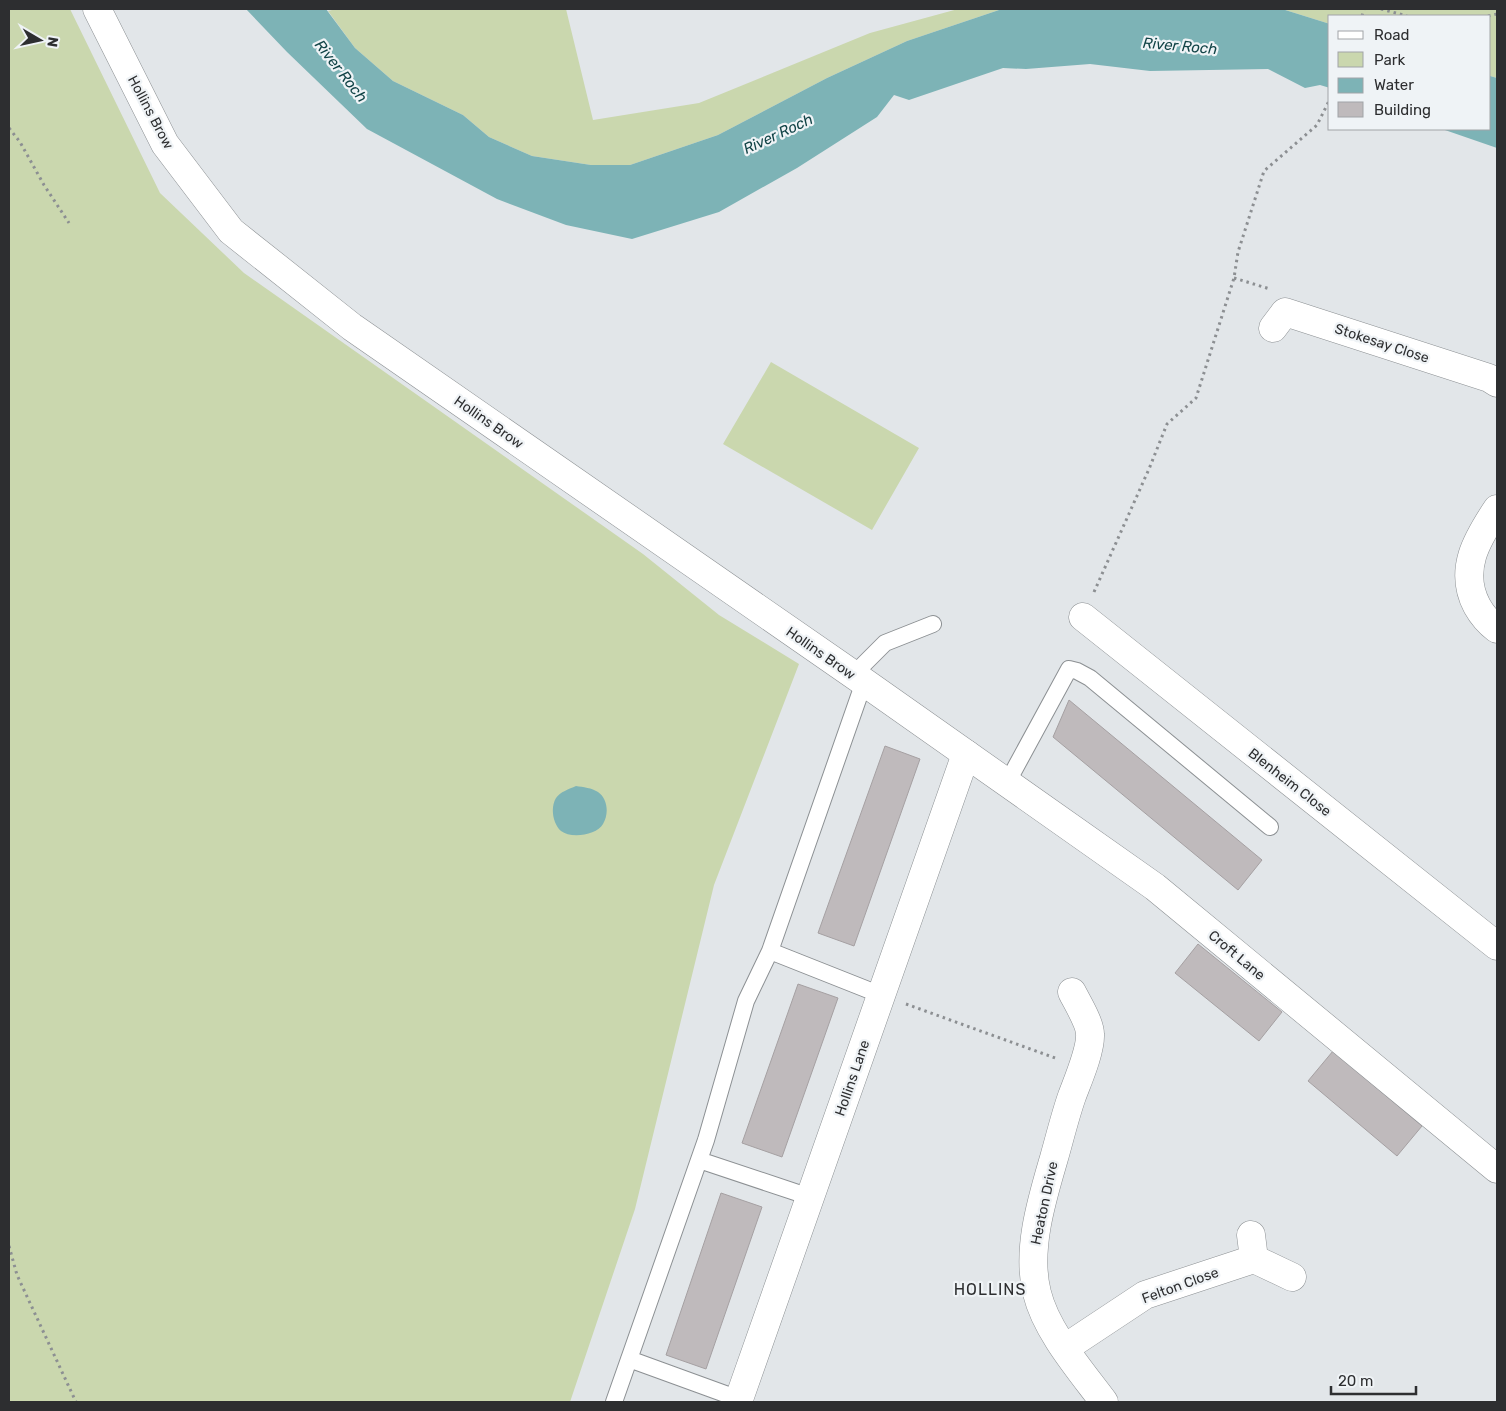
<svg xmlns="http://www.w3.org/2000/svg" width="1506" height="1411" font-family="Rubik,sans-serif">
<rect width="100%" height="100%" fill="#e2e6e9"/>
<!-- green -->
<path fill="#cad7ae" d="M9,9H70L160,193L244,273L643,554L719,615L799,664L714,885L635,1209L570,1402H9Z
M336,9H566L593,120L699,103L870,33L958,9H1002L907,41L827,78L718,135L630,165H591L532,156L489,137L463,115L393,81L355,48L328,11Z
M1282,9H1497V78L1490,76V16H1330V24Z
M771,362L919,448L872,530L723,444Z"/>
<!-- water -->
<path fill="#7db3b6" d="M246,9H326L355,48L393,81L463,115L489,137L532,156L591,165H630L718,135L827,78L907,41L1002,9H1282L1330,24V88L1320,85L1305,88L1268,69L1150,71L1090,64L1026,69L1003,68L909,100L894,95L877,117L797,168L719,212L632,239L566,225L497,199L367,129L287,52Z
M1490,76L1497,78V148L1442,129H1490Z
M576,786C583,787 592,788 598,792C608,799 609,814 603,824C597,835 571,839 561,831C553,824 550,808 556,798C560,792 569,789 576,786Z"/>
<!-- building -->
<path fill="#bfbabc" stroke="#a5a0a2" d="M1069,700L1262,860L1238,890L1053,737Z
M885,746L920,759L854,946L818,933Z
M1198,944L1282,1012L1259,1041L1175,973Z
M798,984L838,998L782,1157L742,1143Z
M1333,1051L1422,1126L1397,1156L1308,1081Z
M721,1193L762,1207L706,1369L666,1355Z"/>
<g fill="none" stroke-linecap="round" stroke-linejoin="round">
<defs>
<path id="lane" d="M853,675L885,643L933,624
M1007,783L1069,669L1077,671L1090,678L1270,827
M770,951L881,995
M699,1160L810,1197
M629,1359L739,1399
M614,1402L706,1140L746,1001L770,951L864,682"/>
<path id="street" d="M1273,328L1285,312L1489,378L1497,383
M1497,509C1477,539 1458,570 1477,606C1482,615 1489,623 1497,629
M1083,617L1497,946
M1072,992C1077,1002 1090,1023 1090,1034C1091,1050 1078,1080 1072,1096C1065,1116 1060,1137 1054,1158C1042,1199 1026,1250 1037,1293C1046,1331 1081,1371 1104,1402
M1254,1259L1292,1277
M1065,1348L1145,1295L1254,1259L1251,1235
M738,1402L966,754"/>
<path id="secondary" d="M97,9L165,144L231,231L352,327L864,682L1155,887L1497,1169"/>
</defs>
<!-- lane casing -->
<use href="#lane" stroke="#8c9093" stroke-width="18"/>
<!-- street casing -->
<use href="#street" stroke="#8c9093" stroke-width="29"/>
<!-- secondary casing -->
<use href="#secondary" stroke="#8c9093" stroke-width="29"/>
<!-- path -->
<path stroke="#8c8f92" stroke-width="3" stroke-dasharray="2.5 4" stroke-linecap="butt" d="M1381,9L1407,16
M1362,16L1364,9
M1488,16L1497,14
M9,128L20,142L44,185L69,223
M1234,278L1270,289
M1094,592L1149,469L1167,424L1196,398L1234,278L1238,252L1264,171L1317,125L1330,99
M906,1004L1058,1059
M9,1246L17,1275L76,1402"/>
<!-- lane -->
<use href="#lane" stroke="#fff" stroke-width="16"/>
<!-- street -->
<use href="#street" stroke="#fff" stroke-width="28"/>
<!-- secondary -->
<use href="#secondary" stroke="#fff" stroke-width="28"/>
</g>
<g text-anchor="middle" stroke-width="4.5" stroke-linejoin="round" paint-order="stroke">
<!-- street labels -->
<g font-size="14" fill="#2d2e30" stroke="#eff3f6">
<text transform="translate(151 112) rotate(62)" y="5">Hollins Brow</text>
<text transform="translate(1382 343) rotate(18)" y="5">Stokesay Close</text>
<text transform="translate(489 422) rotate(35)" y="5">Hollins Brow</text>
<text transform="translate(821 653) rotate(35)" y="5">Hollins Brow</text>
<text transform="translate(1290 782) rotate(38)" y="5">Blenheim Close</text>
<text transform="translate(1237 955) rotate(40)" y="5">Croft Lane</text>
<text transform="translate(852 1078) rotate(-71)" y="5">Hollins Lane</text>
<text transform="translate(1044 1203) rotate(-78)" y="5">Heaton Drive</text>
<text transform="translate(1180 1285) rotate(-20)" y="5">Felton Close</text>
</g>
<!-- water labels -->
<g font-size="15" font-style="italic" fill="#124447" stroke="#eff3f6">
<text transform="translate(1180 46) rotate(5)" y="5">River Roch</text>
<text transform="translate(341 71) rotate(52)" y="5">River Roch</text>
<text transform="translate(778 134) rotate(-25)" y="5">River Roch</text>
</g>
<!-- quarter labels -->
<g font-size="16" letter-spacing="1" fill="#2d2e30" stroke="#eff3f6">
<text x="990" y="1295">HOLLINS</text>
</g>
</g>
<!-- border -->
<rect width="1506" height="1411" fill="none" stroke="#2d2e30" stroke-width="20"/>
<!-- legend -->
<rect x="1328" y="15" width="162" height="115" fill="#eff3f6" stroke="#a1a4a7"/>
<rect x="1338" y="31" width="25" height="8" fill="#ffffff" stroke="#a1a4a7"/>
<text x="1374" y="40" font-size="15" fill="#2d2e30">Road</text>
<rect x="1338" y="52" width="25" height="15" fill="#cad7ae" stroke="#a1a4a7"/>
<text x="1374" y="65" font-size="15" fill="#2d2e30">Park</text>
<rect x="1338" y="78" width="25" height="15" fill="#7db3b6" stroke="#a1a4a7"/>
<text x="1374" y="90" font-size="15" fill="#2d2e30">Water</text>
<rect x="1338" y="102" width="25" height="15" fill="#bfbabc" stroke="#a1a4a7"/>
<text x="1374" y="115" font-size="15" fill="#2d2e30">Building</text>
<!-- north arrow -->
<g transform="translate(40 40) rotate(99)" stroke="#eff3f6" stroke-width="4" paint-order="stroke">
<path d="M0-4L9 19L0 12L-9 19Z" fill="#2d2e30"/>
<text y="-8" font-size="14" font-weight="bold" text-anchor="middle" fill="#2d2e30">N</text>
</g>
<!-- scale -->
<path d="M1331 1386v8h85v-8" fill="none" stroke="#2d2e30" stroke-width="2.5"/>
<text x="1338" y="1386" font-size="15" fill="#2d2e30" stroke="#eff3f6" stroke-width="4" paint-order="stroke">20 m</text>
</svg>
